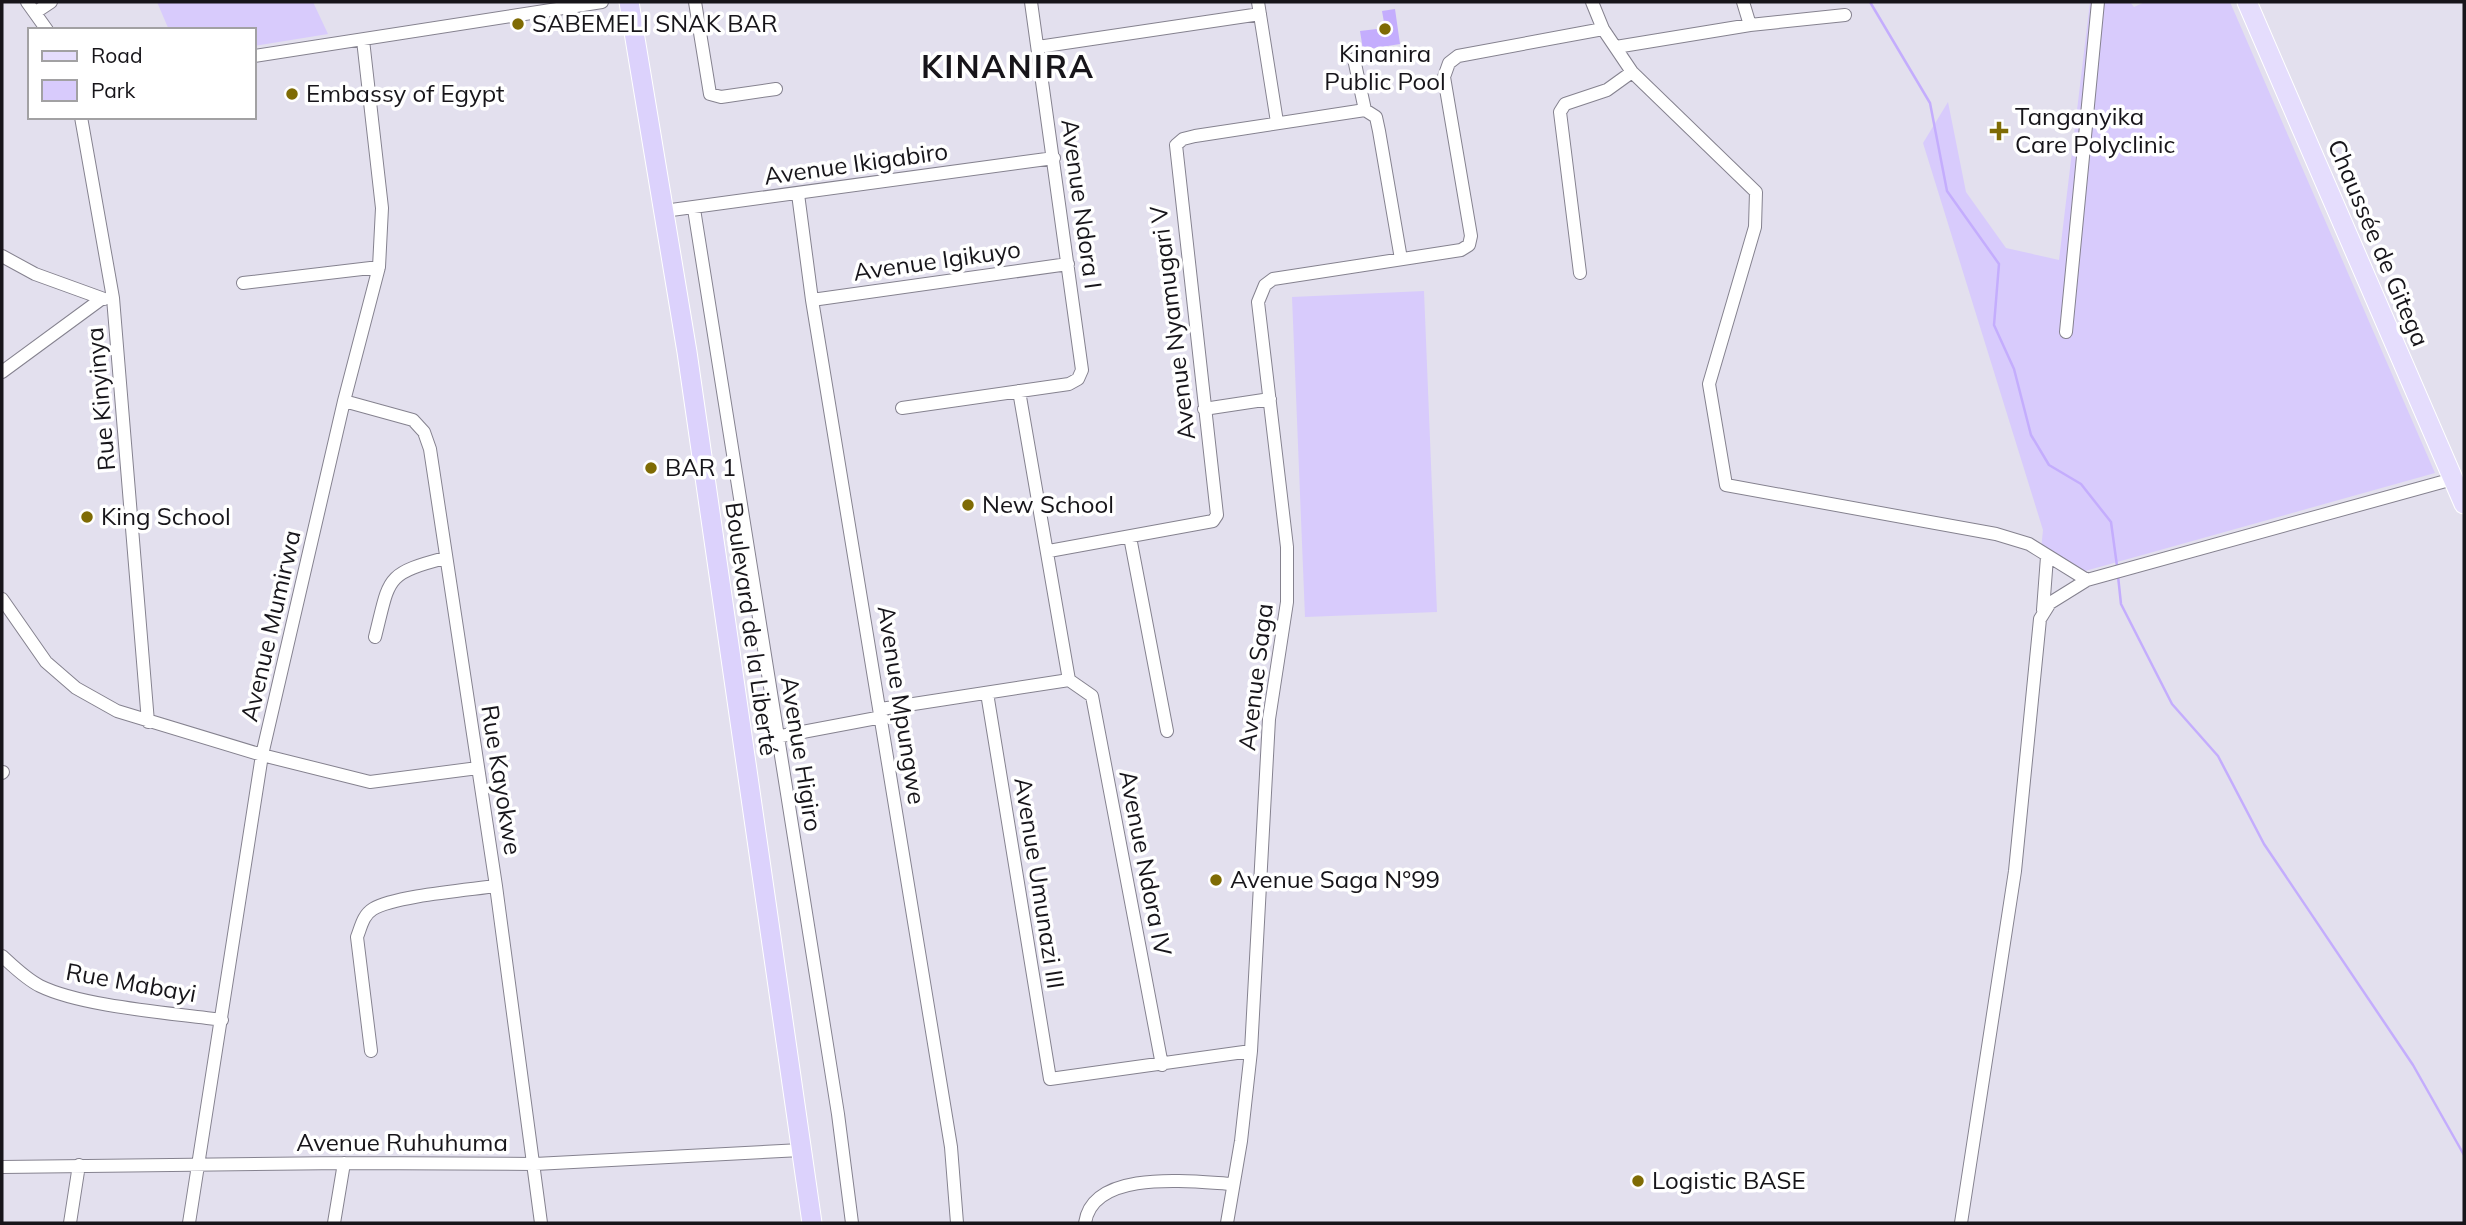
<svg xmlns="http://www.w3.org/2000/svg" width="2466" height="1225" font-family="Mulish,sans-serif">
<rect width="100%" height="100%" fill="#e3e0ee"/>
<!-- green -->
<path fill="#d8cbfc" d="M157,2H313L328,34L254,46V30H169Z
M2090,2H2130L2134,7L2145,2H2230L2435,473L2085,571L2041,550L2043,530L1923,143L1948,102L1966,192L2006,248L2059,260Z
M1424,291L1437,612L1305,617L1292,297Z"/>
<!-- water -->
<path fill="#c4adfd" d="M1395,9L1400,44L1363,50L1360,31L1385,28L1382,11Z"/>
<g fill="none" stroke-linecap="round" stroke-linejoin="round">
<!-- stream -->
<path stroke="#c4adfd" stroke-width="2.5" d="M1870,2L1930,103L1947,191L1999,264L1994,325L2014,369L2031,435L2049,465L2081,484L2111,522L2117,566
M2118,576L2121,604L2172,704L2218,756L2264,844L2413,1065L2464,1155"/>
<defs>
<path id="minor" d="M27,2L47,30
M695,2L710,94L721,97L776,89
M1258,2L1277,122
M1592,2L1603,29L1632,72L1756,192L1755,227L1709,384L1726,485L1996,534L2029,544L2087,580L2453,479
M1743,2L1750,25
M36,12L51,2
M1038,47L1260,14
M1616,47L1750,25L1845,15
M254,56L602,2
M1354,59L1365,110L1376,117L1379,131L1401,259
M81,117L113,298L148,722
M798,194L812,300L951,1147L957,1223
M694,209L838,1114L852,1223
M664,211L1054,158
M2,256L35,274L104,299
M1580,273L1560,112L1565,104L1607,90L1632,72
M243,283L379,267
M812,300L1068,264
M2066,332L2098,2
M2,372L100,300
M1019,391L1069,680
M344,401L413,420L424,432L430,449L496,886L541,1223
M902,408L1069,384L1078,379L1082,370L1031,2
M1204,409L1270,399
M1130,537L1167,731
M1049,551L1213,521L1217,515L1176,145L1183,139L1195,136L1365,110
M2,599L46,662L76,688L117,711L262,755L370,782L478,768
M2043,610L2047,557
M375,637C390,578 384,574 445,558
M1069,680L1092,696L1162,1065
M987,693L1050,1079L1251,1051
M881,709L1069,680
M776,737L882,717
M2,773L3,772
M2,956C14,967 26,979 40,986C83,1007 173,1013 222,1020
M371,1051L357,937C361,927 363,915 373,909C394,896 468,890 496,886
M2,1167L344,1163L535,1164L801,1150
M70,1223L79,1165
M189,1223L262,755L344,401L379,267L382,208L363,40
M334,1223L344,1163
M1085,1223C1093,1168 1193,1182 1233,1184
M1227,1223L1241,1141L1251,1051L1269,719L1287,602V547L1258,302L1265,285L1273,279L1461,250L1469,245L1471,236L1444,77L1449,63L1458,56L1603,29
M1961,1223L2015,871L2040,619L2050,603L2087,580"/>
<path id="primary" d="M2247,2L2464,504"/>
<path id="trunk" d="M629,2L687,352L812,1223"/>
</defs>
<!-- minor casing -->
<use href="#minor" stroke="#85828f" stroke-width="14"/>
<!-- primary casing -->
<use href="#primary" stroke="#fff" stroke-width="21"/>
<!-- trunk casing -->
<use href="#trunk" stroke="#fff" stroke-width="21"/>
<!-- minor -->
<use href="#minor" stroke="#fff" stroke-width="12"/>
<!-- primary -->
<use href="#primary" stroke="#e5ddfd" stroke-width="19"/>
<!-- trunk -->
<use href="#trunk" stroke="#dcd2fc" stroke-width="19"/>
</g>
<!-- markers -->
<g fill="#7f6b04" stroke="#fff" stroke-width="2.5">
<circle cx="518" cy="24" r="7"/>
<circle cx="1385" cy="29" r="7"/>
<circle cx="292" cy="94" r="7"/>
<path d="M1995.5 120.5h7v7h7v7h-7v7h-7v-7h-7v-7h7z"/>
<circle cx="651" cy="468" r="7"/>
<circle cx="968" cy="505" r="7"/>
<circle cx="87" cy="517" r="7"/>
<circle cx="1216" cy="880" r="7"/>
<circle cx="1638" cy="1181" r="7"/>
</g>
<g text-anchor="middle" stroke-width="7" stroke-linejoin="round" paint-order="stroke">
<!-- poi labels -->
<g font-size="24" fill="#17151a" stroke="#fff" text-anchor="start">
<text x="532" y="32">SABEMELI SNAK BAR</text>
<text x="1385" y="62" text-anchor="middle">Kinanira<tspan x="1385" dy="28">Public Pool</tspan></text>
<text x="306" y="102">Embassy of Egypt</text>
<text x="2015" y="125">Tanganyika<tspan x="2015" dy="28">Care Polyclinic</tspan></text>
<text x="665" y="476">BAR 1</text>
<text x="982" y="513">New School</text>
<text x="101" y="525">King School</text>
<text x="1230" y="888">Avenue Saga N°99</text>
<text x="1652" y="1189">Logistic BASE</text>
</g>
<!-- street labels -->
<g font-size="24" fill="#17151a" stroke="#fff">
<text transform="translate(856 164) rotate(-8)" y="8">Avenue Ikigabiro</text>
<text transform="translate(1081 204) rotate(82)" y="8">Avenue Ndora I</text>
<text transform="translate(2378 243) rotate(67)" y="8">Chaussée de Gitega</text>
<text transform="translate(937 261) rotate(-8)" y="8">Avenue Igikuyo</text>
<text transform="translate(1173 323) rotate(-97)" y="8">Avenue Nyamugari V</text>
<text transform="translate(101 399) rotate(-95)" y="8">Rue Kinyinya</text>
<text transform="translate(271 626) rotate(-77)" y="8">Avenue Mumirwa</text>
<text transform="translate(751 629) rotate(82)" y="8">Boulevard de la Liberté</text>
<text transform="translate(1256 677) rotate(-83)" y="8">Avenue Saga</text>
<text transform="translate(901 705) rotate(81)" y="8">Avenue Mpungwe</text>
<text transform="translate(801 754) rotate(81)" y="8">Avenue Higiro</text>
<text transform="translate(501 780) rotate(81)" y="8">Rue Kayokwe</text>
<text transform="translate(1145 863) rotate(79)" y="8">Avenue Ndora IV</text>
<text transform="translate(1039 883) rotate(81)" y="8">Avenue Umunazi III</text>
<text transform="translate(131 983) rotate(10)" y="8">Rue Mabayi</text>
<text x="402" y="1151">Avenue Ruhuhuma</text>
</g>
<!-- district labels -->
<g font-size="32" font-weight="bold" letter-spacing="2" fill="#17151a" stroke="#fff">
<text x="1008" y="78">KINANIRA</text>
</g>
</g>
<!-- border -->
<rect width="2466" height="1225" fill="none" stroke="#17151a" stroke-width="7"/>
<!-- legend -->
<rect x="28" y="28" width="228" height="91" fill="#ffffff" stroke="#a2a1a3" stroke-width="2"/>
<rect x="42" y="51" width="35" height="10" fill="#e5ddfd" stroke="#a2a1a3" stroke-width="2"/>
<text x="91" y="63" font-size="21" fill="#17151a">Road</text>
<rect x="42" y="80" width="35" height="21" fill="#d8cbfc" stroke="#a2a1a3" stroke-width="2"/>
<text x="91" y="98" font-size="21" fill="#17151a">Park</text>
</svg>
